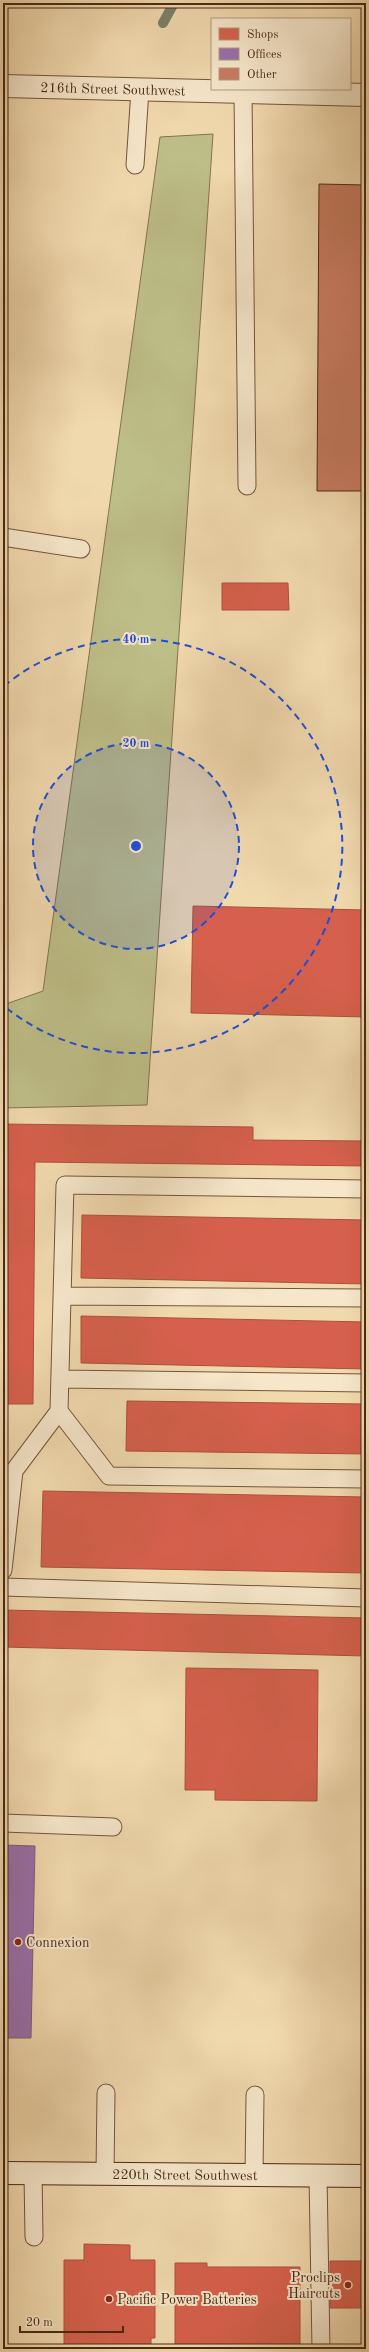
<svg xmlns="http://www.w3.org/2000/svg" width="369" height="2352" font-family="'Old Standard TT',serif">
<rect width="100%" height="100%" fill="#f1d9ae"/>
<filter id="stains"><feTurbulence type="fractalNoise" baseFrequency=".005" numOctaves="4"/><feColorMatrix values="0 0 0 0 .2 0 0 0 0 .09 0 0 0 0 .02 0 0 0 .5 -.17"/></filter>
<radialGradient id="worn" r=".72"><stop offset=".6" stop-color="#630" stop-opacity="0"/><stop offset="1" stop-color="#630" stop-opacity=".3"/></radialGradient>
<!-- green -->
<path fill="#bebe88" stroke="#84744e" d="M213,134L147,1105L3,1108V1005L43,991L160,137Z"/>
<!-- shops -->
<path fill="#d6604d" stroke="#ac503c" d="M222,583H288L289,610H222Z
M193,906L366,910V1017L191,1013Z
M3,1124L253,1127V1140L366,1141V1166L35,1162L33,1404H3Z
M82,1215L366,1220V1284L81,1278Z
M81,1316L366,1322V1369L81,1363Z
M127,1401L366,1404V1454L126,1451Z
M43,1491L366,1497V1573L41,1567Z
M3,1610L366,1618V1656L3,1647Z
M186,1668L318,1670L317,1801L215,1800V1790H185Z
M84,2244L130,2245V2260H155V2338H151V2349H68V2347H64V2260H84Z
M330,2261H366V2308H330Z
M175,2263H207V2267H300V2349H175Z"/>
<!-- offices -->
<path fill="#9970ab" stroke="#815b7e" d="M3,1845L35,1846L31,2038H3Z"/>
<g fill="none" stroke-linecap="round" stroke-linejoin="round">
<!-- stream -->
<path stroke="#7b816b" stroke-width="10" d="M163,23L174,3"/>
</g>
<!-- building -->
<path fill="#c87c62" stroke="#4a2915" d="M319,184L366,185V491H317Z"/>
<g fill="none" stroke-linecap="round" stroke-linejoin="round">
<defs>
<path id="service" d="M243,92L247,486
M135,165L140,90
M3,537L81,549
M62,1296L366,1298
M60,1379L366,1383
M59,1411L65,1185L366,1189
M3,1570L14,1471L59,1411L109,1476L366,1479
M3,1587L366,1598
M3,1823L113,1827
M33,2173L34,2237
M105,2173L106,2093
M254,2175L255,2095
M318,2175L321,2349"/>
<g id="tertiary">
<path id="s1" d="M3,86L366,95"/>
</g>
<g id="secondary">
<path id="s2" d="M3,2173L366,2176"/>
</g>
</defs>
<!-- service casing -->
<use href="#service" stroke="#74553b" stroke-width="19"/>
<!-- tertiary casing -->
<use href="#tertiary" stroke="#74553b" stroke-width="24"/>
<!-- secondary casing -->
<use href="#secondary" stroke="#4a2915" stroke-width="24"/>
<!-- service -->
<use href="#service" stroke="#f6e6ca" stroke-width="17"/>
<!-- tertiary -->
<use href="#tertiary" stroke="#f6e6ca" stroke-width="22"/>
<!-- secondary -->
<use href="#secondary" stroke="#f6e6ca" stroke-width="22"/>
</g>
<!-- distance rings -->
<circle cx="136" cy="846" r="103" fill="#1d4ed8" fill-opacity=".12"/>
<g fill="none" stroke="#1d4ed8" stroke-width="2" stroke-dasharray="7 5">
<circle cx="136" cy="846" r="103"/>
<path d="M4 686A207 207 0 1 1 4 1006"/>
</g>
<!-- markers -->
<g fill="#8f2418" stroke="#f6e6ca" stroke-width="1.5">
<circle cx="18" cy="1942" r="4"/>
<circle cx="348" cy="2285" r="4"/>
<circle cx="109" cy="2299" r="4"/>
</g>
<g text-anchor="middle" stroke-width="4" stroke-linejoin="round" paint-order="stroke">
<!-- street labels -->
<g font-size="14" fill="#4a2915" stroke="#f6e6ca">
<text dy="5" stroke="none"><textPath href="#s1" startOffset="110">216th Street Southwest</textPath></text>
<text dy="5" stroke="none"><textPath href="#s2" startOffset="182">220th Street Southwest</textPath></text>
</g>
<!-- poi labels -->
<g font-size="14" fill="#4a2915" stroke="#f6e6ca" text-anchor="start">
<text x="26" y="1947">Connexion</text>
<text x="340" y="2282" text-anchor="end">Proclips<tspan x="340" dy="16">Haircuts</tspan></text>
<text x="117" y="2304">Pacific Power Batteries</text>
</g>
</g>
<circle cx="136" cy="846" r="6" fill="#1d4ed8" stroke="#f6e6ca" stroke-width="2"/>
<g font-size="12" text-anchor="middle" font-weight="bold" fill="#1d4ed8" stroke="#f6e6ca" stroke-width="4" stroke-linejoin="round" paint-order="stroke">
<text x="136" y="643">40 m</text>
<text x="136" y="747">20 m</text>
</g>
<!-- margin -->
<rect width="369" height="2352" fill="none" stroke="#f1d9ae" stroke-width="16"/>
<rect x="4" y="4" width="361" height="2344" fill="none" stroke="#4a2915" stroke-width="2"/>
<rect x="8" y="8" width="353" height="2336" fill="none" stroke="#4a2915"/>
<!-- legend -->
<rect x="211" y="18" width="140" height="72" fill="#f6e6ca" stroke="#b19a82"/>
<rect x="219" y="28" width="20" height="12" fill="#d6604d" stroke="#b19a82"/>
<text x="247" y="38" font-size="12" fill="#4a2915">Shops</text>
<rect x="219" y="48" width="20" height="12" fill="#9970ab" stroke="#b19a82"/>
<text x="247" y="58" font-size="12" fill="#4a2915">Offices</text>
<rect x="219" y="68" width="20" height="12" fill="#c87c62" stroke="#b19a82"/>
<text x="247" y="78" font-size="12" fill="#4a2915">Other</text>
<!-- scale -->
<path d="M20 2326v6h103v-6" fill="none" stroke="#4a2915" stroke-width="2"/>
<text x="26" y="2326" font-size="12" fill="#4a2915" stroke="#f6e6ca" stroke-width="3" paint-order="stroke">20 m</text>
<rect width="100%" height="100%" filter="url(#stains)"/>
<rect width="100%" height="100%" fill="url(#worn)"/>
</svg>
